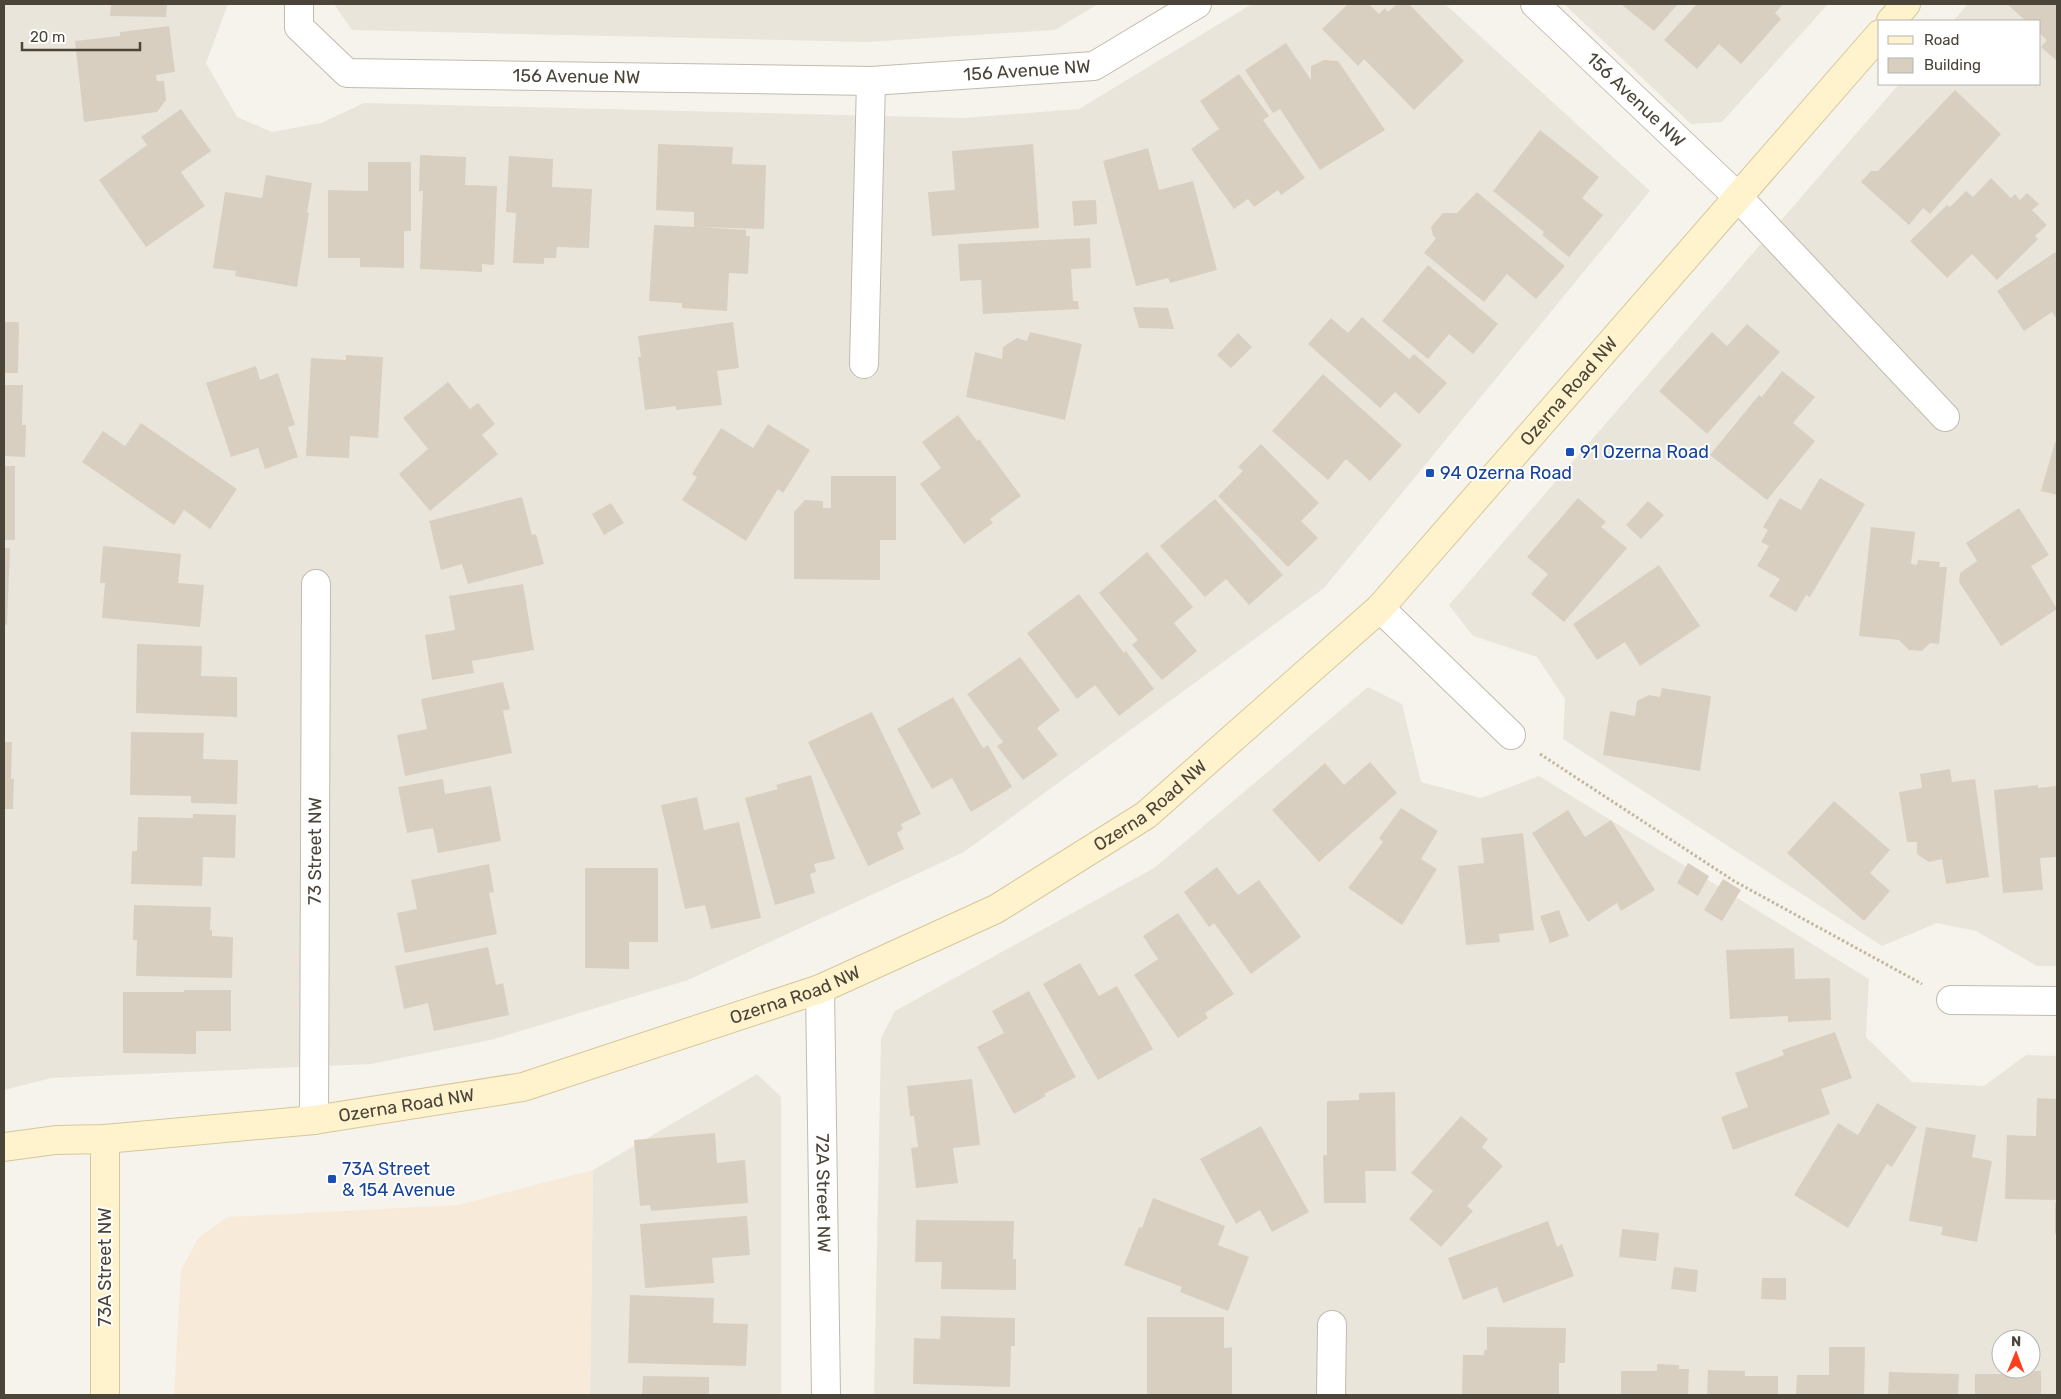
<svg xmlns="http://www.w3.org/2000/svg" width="2061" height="1399" font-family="Rubik,sans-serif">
<rect width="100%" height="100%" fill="#f6f3ec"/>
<!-- residential -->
<path fill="#eae5da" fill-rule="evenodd" d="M4,4H228L206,63L237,117L272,132L321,123L364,103L964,118L1079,109L1252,4H1445L1650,191L1324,588L964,852L688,980L491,1040L371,1064L51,1078L4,1090Z
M334,4H1098L1055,30L866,42L352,30Z
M1564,4H1828L1722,122L1691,124Z
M1968,4H2057V966H2037L1976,931L1937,923L1882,946L1563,739L1565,699L1537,657L1473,636L1449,605L1899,84H2040V21H1953Z
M1368,687L1402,704L1421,782L1481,798L1539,776L1869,979L1866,1037L1912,1082L1984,1086L2026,1055L2057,1056V1395H874L881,1038L895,1011L1154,868ZM2001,1339H2031V1369H2001Z
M757,1074L781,1097V1395H590L593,1170Z"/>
<!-- commercial -->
<path fill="#f7ead8" d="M593,1170L590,1395H174L181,1270L199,1237L228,1217L458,1205Z"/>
<!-- building -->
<path fill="#d8cfc1" d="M111,4H167L166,17L110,16Z
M1348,4H1369L1379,14L1385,8L1388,12L1397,4H1409L1464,61L1414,110L1364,59L1358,66L1322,29Z
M1621,4H1678L1654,31Z
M1697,4H1783L1775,13L1781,19L1741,64L1719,44L1697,69L1664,40Z
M2007,4H2057V61L2041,47L2047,40L2040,34V21H2026Z
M169,26L175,72L156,75L157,81H164L166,100L157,112L84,122L75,41L120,36V32Z
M1286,43L1311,80V66L1324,60L1338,61L1385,130L1320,170L1280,109L1273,113L1245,70Z
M1239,74L1269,116L1263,120L1305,178L1281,195L1278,190L1254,207L1248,199L1234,209L1191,149L1219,129L1200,101Z
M1955,90L2001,134L1930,214L1923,208L1909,225L1861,182L1871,171H1878Z
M181,109L211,151L181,172L205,206L146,247L99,180L147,145L141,137Z
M1540,130L1599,177L1582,198L1603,215L1569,257L1542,235L1544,232L1493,191Z
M658,144L733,147L732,164L766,165L764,229L699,227L746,230V236H750L748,274L729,273L727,311L682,308V303L649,301L654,225L694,227V212L656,210Z
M1033,144L1039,228L932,236L928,192L955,190L952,151Z
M1148,148L1159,190L1193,181L1217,270L1170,283L1168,278L1136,286L1103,161Z
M420,155L466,157L465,185L497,186L494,265L482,264V272L420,269L423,191H419Z
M509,156L553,159L552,187L592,189L589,248L557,247L556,258H544V264L513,263L516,213L506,212Z
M368,162H411V231H404V268L360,267V258H328V190L368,191Z
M266,175L312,183L307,213H309L297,287L235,276L236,271L213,268L225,192L262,198Z
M1991,178L2011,198L2015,194L2020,200L2027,193L2039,204L2032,210L2047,225L2035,236L2038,239L1997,280L1972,254L1947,278L1910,241L1947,205L1950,207L1966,191L1973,197Z
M1477,192L1565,266L1536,299L1507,274L1484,302L1424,253L1436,238L1433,236L1431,227L1443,213H1457Z
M1096,200L1097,224L1074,226L1072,201Z
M1090,238L1091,268L1071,269L1073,301H1078L1079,309L983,314L981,280L960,281L958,244Z
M2057,251V320L2052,312L2024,331L1997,291Z
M1428,265L1498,324L1473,354L1449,334L1428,359L1382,321Z
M1133,307L1168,308L1174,329L1139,328Z
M1362,317L1409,359L1414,354L1447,383L1419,414L1395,392L1380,408L1308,344L1331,318L1348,333Z
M4,322H19L18,373H4Z
M733,322L739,368L717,371L722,405L676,410V406L645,410L638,357H641L638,336Z
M1747,324L1780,352L1707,434L1659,391L1712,332L1727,346Z
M1030,332L1082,344L1065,420L966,397L975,352L1002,359L1003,347L1017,338L1027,341Z
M1238,333L1252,347L1231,368L1217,355Z
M346,355L383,357L378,438L350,436L349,458L306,456L311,358L346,360Z
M256,366L260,380L278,373L295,425L288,427L298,457L265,469L258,448L231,457L206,383Z
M1782,371L1815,397L1793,423L1815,441L1767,500L1710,455L1759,395L1762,397Z
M1323,374L1402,445L1370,481L1346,459L1328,480L1272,431Z
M448,382L470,409L478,403L495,424L482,435L498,454L430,511L399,474L428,449L403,418Z
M4,385H23L22,425H26L25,457L4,456Z
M958,415L977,441L979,439L1021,496L990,519L993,523L964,544L920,484L941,468L922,442Z
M141,423L237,489L210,529L184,510L174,525L82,462L103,431L125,446Z
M768,424L810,450L783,493L778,489L746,541L682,500L697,477L692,474L721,428L753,448Z
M2055,442H2057V495L2041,491Z
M1261,444L1319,503L1301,521L1318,538L1288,567L1218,496L1243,471L1238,467Z
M4,466H15V540H4Z
M831,476H896V540H880V580L794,579V512L805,500L823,501V508H831Z
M1820,478L1865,504L1810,597L1806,595L1796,612L1769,596L1780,579L1757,566L1769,546L1761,542L1768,530L1763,527L1780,498L1801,510Z
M522,497L532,535L536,534L544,564L468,584L462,564L441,570L429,521Z
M1578,498L1606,522L1601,527L1627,548L1564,622L1531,594L1548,574L1527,557Z
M1215,499L1283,575L1249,605L1226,579L1205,597L1160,546Z
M1648,501L1664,515L1641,539L1626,525Z
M611,503L624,523L604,535L592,514Z
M2019,508L2049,555L2031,566L2057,609L2001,646L1959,582L1960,573L1977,561L1966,543Z
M1871,527L1915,532L1911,564L1917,565L1918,560L1940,562L1939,567H1947L1939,644L1930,643L1922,651L1909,650L1899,640L1859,636Z
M103,546L181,554L178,583L204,585L200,627L102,618L105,583H100Z
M4,548H10L7,625L4,624Z
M1147,552L1193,607L1174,623L1197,651L1162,680L1132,645L1138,640L1099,593Z
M1659,565L1700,626L1640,666L1625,642L1597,660L1573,624Z
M523,584L534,650L472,661L474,673L432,680L425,635L455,630L449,596Z
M1079,594L1124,653L1126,651L1154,689L1119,716L1095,685L1077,699L1027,633Z
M137,644L202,646L201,676L237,677V717L136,713Z
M1020,657L1060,710L1037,728L1058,755L1023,780L997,746L1003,742L967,694Z
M503,682L510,709L503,711L512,753L405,776L397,735L427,729L421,699Z
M1662,688L1711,696L1700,771L1603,755L1610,711L1635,716L1637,701L1649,695L1660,697Z
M953,697L983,748L988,745L1012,787L971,812L952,778L932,789L897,729Z
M872,712L921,814L901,824L903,829L897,833L904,849L868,866L808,742Z
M131,732L204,733L203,759L238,760L237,804L191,803V796L130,795Z
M4,742H12L11,779H14L13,809H4Z
M1370,762L1397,793L1319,862L1272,810L1325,763L1344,785Z
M1950,769L1952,782L1975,779L1989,877L1946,884L1942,859L1929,862L1917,854V842H1907L1899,792L1922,788L1920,774Z
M811,775L835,859L814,864L816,872L810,874L815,893L775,905L745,798L778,789L776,785Z
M443,779L445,794L491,786L501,841L438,853L433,828L407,833L398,787Z
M2038,785V788L2057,786V857L2040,858L2043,890L2003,893L1994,790Z
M697,797L704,830L739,822L761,918L711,929L705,905L685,909L661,805Z
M1834,801L1890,850L1870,873L1890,891L1864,921L1787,853Z
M1401,808L1438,831L1421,859L1437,869L1402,925L1348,888L1383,842L1379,838Z
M1568,810L1585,837L1611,820L1655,890L1621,911L1617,903L1588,922L1532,833Z
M193,814L236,815L235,858L203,857L202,886L131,884L132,851H137L138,817L193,818Z
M1523,833L1534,930L1499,934L1500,942L1466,945L1458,866L1484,863L1481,838Z
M1688,863L1709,876L1698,896L1677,883Z
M489,864L494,892L489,893L497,934L405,953L397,913L417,909L411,880Z
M1217,867L1238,895L1259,880L1301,937L1251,974L1214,923L1209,927L1184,892Z
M585,868H658V942H629V969L585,968Z
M1723,879L1741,890L1722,921L1704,910Z
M134,905L211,907L210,930H212V936L233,937L232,978L136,976L137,940H133Z
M1559,910L1569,936L1550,943L1540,916Z
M1178,913L1234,994L1205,1013L1208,1018L1178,1038L1134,975L1158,959L1143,936Z
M488,947L496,985L503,983L509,1015L434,1031L428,1003L404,1009L395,966Z
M1794,948L1795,979L1830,978L1831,1020L1788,1022V1016L1730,1019L1726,950Z
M1080,963L1099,996L1117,986L1153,1049L1098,1080L1043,984Z
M184,990H231V1031H196V1054L123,1053V992H184Z
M1029,991L1076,1077L1044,1094L1046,1096L1014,1114L977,1047L1004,1033L992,1011Z
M1835,1032L1852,1078L1821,1089L1830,1114L1733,1150L1721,1117L1748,1107L1735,1073L1784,1055L1782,1050Z
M972,1079L980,1145L953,1148L958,1183L916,1188L911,1148L918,1147L914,1116H910L907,1086Z
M1395,1092L1396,1171H1365L1366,1203H1324L1323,1155H1327V1101L1359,1100V1093Z
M2037,1098L2057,1099V1200L2005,1199L2007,1135L2036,1136Z
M1877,1103L1917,1127L1892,1167L1887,1164L1848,1228L1794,1195L1838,1123L1858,1135Z
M1461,1116L1488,1139L1482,1147L1503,1166L1467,1206L1473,1211L1441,1247L1409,1219L1433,1191L1411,1173Z
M1261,1126L1309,1212L1272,1232L1260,1210L1236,1224L1200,1159Z
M1926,1127L1976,1135L1972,1157L1992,1161L1977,1242L1941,1235L1943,1227L1909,1221Z
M715,1133L717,1163L745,1160L748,1203L651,1211L650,1205L640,1206L634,1140Z
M1153,1198L1225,1226L1218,1245L1249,1257L1228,1311L1180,1292L1182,1287L1124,1265L1139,1227L1142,1228Z
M2055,1203H2057V1234H2055Z
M747,1216L750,1255L712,1258L714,1283L645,1288L640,1224Z
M916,1220L1014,1221L1013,1259H1016V1290L941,1289L942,1262H915Z
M1548,1221L1557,1247L1562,1244L1574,1276L1503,1303L1497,1287L1463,1300L1448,1258Z
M1622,1229L1659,1233L1656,1261L1619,1257Z
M1674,1267L1698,1270L1696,1292L1671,1289Z
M1762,1278H1786V1300L1761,1299Z
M630,1295L714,1298L713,1323L748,1324L746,1366L628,1363Z
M941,1316L1015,1318V1346H1011L1010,1387L913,1384L914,1338L940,1339Z
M1147,1317H1224V1348L1232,1347V1395H1147Z
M1487,1327L1566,1328L1565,1363H1559V1395H1462L1463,1355H1484V1350H1487Z
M1829,1347H1865L1864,1395H1796L1797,1375H1829Z
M1657,1364L1679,1365V1369H1689L1688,1395H1621V1371H1657Z
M1708,1370L1745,1371V1376H1778V1395H1707Z
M2012,1371H2041V1395H1975V1374H2012Z
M1889,1372L1959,1374L1958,1395H1888Z
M643,1376L709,1377V1395H642Z"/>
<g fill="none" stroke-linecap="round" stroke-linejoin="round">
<defs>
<g id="street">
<path id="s1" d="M299,4V27L347,73L871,81L1094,66L1197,4"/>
<path id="s2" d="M1535,4L1737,196L1945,417"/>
<path d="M864,364L871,81"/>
<path d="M1380,608L1511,735"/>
<path id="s3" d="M820,989L826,1395"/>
<path d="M1951,1000L2057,1001"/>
<path id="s4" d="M314,1120L316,584"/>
<path d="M1331,1395L1332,1325"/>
</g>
<g id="secondary">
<path d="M1891,21L1906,4"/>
<path id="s5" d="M4,1147L56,1140L105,1139L314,1120L523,1087L820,989L996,909L1146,815L1380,608L1880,34"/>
<path d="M105,1395V1139"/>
</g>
</defs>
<!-- street casing -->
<use href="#street" stroke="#c2bbae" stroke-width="30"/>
<!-- secondary casing -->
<use href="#secondary" stroke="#d6c79b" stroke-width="30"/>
<!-- path -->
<path stroke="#c4b79f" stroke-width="3" stroke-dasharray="2.5 2.5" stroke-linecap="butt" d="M1540,754L1734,881L1922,984"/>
<!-- street -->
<use href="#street" stroke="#fff" stroke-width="28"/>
<!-- secondary -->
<use href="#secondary" stroke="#fff3cd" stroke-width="28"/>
</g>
<!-- markers -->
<g fill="#1a4fb4" stroke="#fff" stroke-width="2">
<rect x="1565" y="447" width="10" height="10" rx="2.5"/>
<rect x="1425" y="468" width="10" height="10" rx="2.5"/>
<rect x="327" y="1174" width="10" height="10" rx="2.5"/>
</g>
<g text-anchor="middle" stroke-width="4" stroke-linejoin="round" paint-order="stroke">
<!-- street labels -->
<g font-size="18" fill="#4b4439" stroke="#fff">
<text dy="6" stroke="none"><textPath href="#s1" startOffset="770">156 Avenue NW</textPath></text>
<text dy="6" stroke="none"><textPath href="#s1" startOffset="319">156 Avenue NW</textPath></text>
<text dy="6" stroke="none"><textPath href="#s2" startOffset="139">156 Avenue NW</textPath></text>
<text dy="6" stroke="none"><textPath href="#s5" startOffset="1806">Ozerna Road NW</textPath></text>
<text dy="6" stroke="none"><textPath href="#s5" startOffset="1215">Ozerna Road NW</textPath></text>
<text dy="6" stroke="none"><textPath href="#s4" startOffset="269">73 Street NW</textPath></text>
<text dy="6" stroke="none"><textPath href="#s5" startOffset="810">Ozerna Road NW</textPath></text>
<text dy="6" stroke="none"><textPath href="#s5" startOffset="405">Ozerna Road NW</textPath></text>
<text dy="6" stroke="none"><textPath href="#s3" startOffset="204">72A Street NW</textPath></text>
<text transform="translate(105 1267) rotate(-90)" y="6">73A Street NW</text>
</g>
<!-- transit labels -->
<g font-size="18" fill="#164399" stroke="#fff" text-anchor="start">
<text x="1580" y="458">91 Ozerna Road</text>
<text x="1440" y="479">94 Ozerna Road</text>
<text x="342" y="1175">73A Street<tspan x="342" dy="21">&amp; 154 Avenue</tspan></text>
</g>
</g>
<!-- border -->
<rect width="2061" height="1399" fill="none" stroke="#4b4439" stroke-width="10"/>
<!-- legend -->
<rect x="1878" y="20" width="162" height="65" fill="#ffffff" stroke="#b7b4b0"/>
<rect x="1888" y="36" width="25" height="8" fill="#fff3cd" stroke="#b7b4b0"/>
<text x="1924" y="45" font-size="15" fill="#4b4439">Road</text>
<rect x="1888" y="58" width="25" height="15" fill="#d8cfc1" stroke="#b7b4b0"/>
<text x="1924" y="70" font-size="15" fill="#4b4439">Building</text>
<!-- north arrow -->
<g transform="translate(2016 1354) rotate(1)"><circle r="24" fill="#ffffff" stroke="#b7b4b0"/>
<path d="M0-4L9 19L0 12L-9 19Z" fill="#fc3f1d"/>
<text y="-8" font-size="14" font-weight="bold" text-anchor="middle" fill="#4b4439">N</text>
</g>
<!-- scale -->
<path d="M22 42v8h118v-8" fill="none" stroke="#4b4439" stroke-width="2.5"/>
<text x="30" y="42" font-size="15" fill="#4b4439" stroke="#ffffff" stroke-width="4" paint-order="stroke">20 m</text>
</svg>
